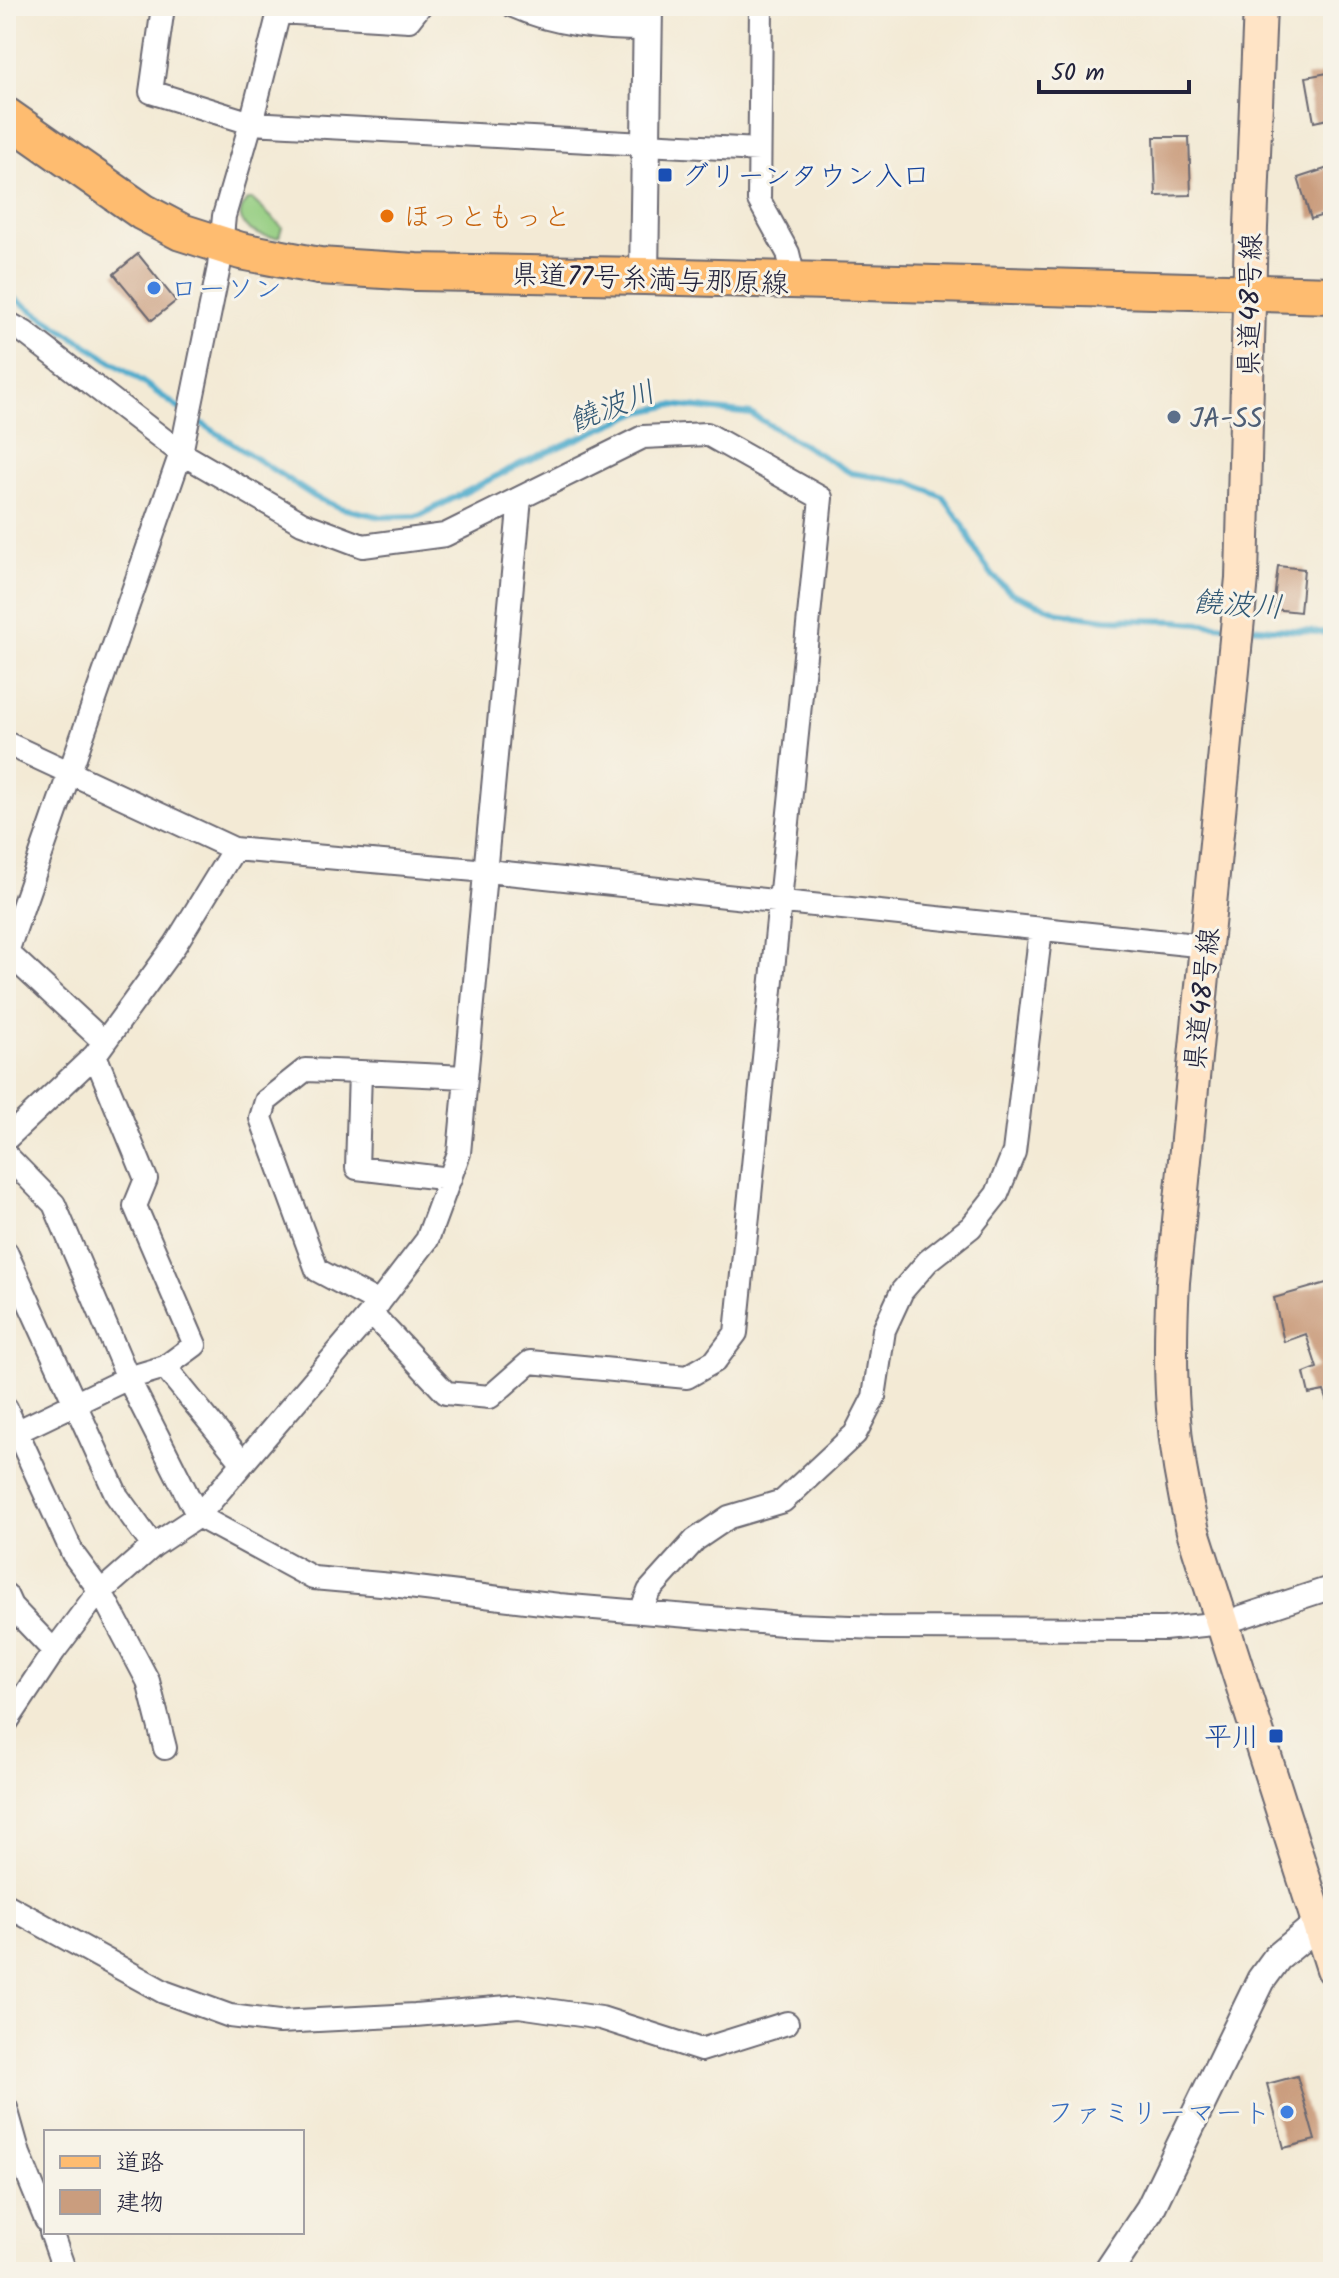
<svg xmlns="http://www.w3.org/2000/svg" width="1339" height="2278" font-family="Kalam,'Klee One',sans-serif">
<rect width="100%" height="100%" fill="#f7f3e8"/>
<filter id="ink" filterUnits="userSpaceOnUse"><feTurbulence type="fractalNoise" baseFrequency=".0125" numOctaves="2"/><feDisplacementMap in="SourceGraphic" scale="16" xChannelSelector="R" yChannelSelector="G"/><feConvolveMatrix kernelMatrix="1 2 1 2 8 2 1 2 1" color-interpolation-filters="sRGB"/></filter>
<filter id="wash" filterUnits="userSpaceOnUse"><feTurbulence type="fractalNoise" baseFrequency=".006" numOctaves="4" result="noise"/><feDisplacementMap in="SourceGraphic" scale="32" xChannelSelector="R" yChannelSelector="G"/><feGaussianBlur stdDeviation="1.8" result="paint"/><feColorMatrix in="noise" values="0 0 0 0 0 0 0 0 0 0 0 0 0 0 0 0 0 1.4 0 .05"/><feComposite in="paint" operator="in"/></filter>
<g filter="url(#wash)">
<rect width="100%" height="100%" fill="#f3ead5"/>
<!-- green -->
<path fill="#94cd81" stroke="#5b785e" stroke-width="2" d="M247,200H253L282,227L279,237C258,239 227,223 247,200Z"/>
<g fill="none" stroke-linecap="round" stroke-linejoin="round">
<!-- stream -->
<path stroke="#4dabcc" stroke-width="6" d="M6,293L134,376L183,411
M192,417L315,497L341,508L381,517L419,516L522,463L637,413L672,405L751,414L851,473L909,482L943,497L963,525L978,555L993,576L1011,593L1061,613L1106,619L1175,621L1226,626
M1245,627L1333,633"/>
</g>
<g id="blocks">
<!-- building -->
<path fill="#ca9d7e" d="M1333,72V118L1314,122L1306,77Z
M1154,137H1189L1191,195L1156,196Z
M1328,168L1333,184V212L1311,219L1298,178Z
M138,254L176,301L152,320L114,274Z
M1278,566L1304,569L1300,612L1273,609Z
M1333,1281V1407L1330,1408L1324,1391L1309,1394L1304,1373L1317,1368L1306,1334L1284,1342L1274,1298Z
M1297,2076L1315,2140L1284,2148L1267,2084Z"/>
</g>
</g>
<g filter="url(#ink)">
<use href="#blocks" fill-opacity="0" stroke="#6b6871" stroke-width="2"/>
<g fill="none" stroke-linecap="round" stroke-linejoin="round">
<defs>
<path id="minor" d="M277,6L279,12L251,123L759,150
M513,6C555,25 602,29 646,29
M761,6L759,200L788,253L795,282
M279,12L409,20L420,6
M6,322L24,332L181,453L302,523L363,546L445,535L643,437L707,434L821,498L736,1333L715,1361L687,1377L530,1362L490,1397L446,1393L371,1313
M6,743L234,849L487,871L1206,946
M104,1042L7,952L181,453L219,267L224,216L251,123L151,92L162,14L160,6
M360,1072L305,1070L266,1101L261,1118L317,1270L379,1303
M6,1139L95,1055L175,945L234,849
M6,1155L54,1204L128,1378L198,1516L313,1578L392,1585L559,1605L794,1625L881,1628L1164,1629L1223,1623L1333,1587
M450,1179L357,1168L360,1072L466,1077
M6,1252L117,1496L153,1546
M165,1367L243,1463
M6,1408L73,1554L101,1592L148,1681L165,1748
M6,1437L128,1378L165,1367L195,1345L135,1206L146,1179L95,1055
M6,1595L11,1606L54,1651
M641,1611L649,1591L695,1540L729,1517L783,1501L855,1434L874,1397L884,1330L902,1291L928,1261L971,1227L997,1194L1014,1152L1041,929
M6,1723L54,1651L94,1598L153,1546L198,1516L371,1313L427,1240L459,1153L520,498
M6,1905L164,1992L230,2016L279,2022L415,2015L519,2006L601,2018L701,2050L787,2023
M6,2108L19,2154L46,2220
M51,2232L65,2272"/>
<path id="tertiary" d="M644,276L648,6
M1108,2272L1150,2209L1261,1980L1277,1958L1318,1924"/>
<path id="secondary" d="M1260,6L1251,227L1242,578L1173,1282C1168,1372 1171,1442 1193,1531L1333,1969"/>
<path id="primary" d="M6,116L143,212L181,232L241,251L319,266L416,272L644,276L1333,295"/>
</defs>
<!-- minor casing -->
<use href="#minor" stroke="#6b6871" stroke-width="26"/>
<!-- tertiary casing -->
<use href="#tertiary" stroke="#6b6871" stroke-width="32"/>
<!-- secondary casing -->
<use href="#secondary" stroke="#6b6871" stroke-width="36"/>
<!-- primary casing -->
<use href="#primary" stroke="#6b6871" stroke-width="40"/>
<!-- minor -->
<use href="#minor" stroke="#fff" stroke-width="22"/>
<!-- tertiary -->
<use href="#tertiary" stroke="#fff" stroke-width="28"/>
<!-- secondary -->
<use href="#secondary" stroke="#ffe4c6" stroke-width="32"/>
<!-- primary -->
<use href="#primary" stroke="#febc70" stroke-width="36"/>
</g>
</g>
<!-- markers -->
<g fill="#1a4fb4" stroke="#f7f3e8" stroke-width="3">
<rect x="657" y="167" width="16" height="16" rx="4"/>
<rect x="1268" y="1728" width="16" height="16" rx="4"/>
</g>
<circle fill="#e8710a" stroke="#f7f3e8" stroke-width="3" cx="387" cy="216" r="8"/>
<g fill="#3f7fe0" stroke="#f7f3e8" stroke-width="3">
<circle cx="154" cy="288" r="8"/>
<circle cx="1287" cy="2112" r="8"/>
</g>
<circle fill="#5c6f8a" stroke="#f7f3e8" stroke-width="3" cx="1174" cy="417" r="8"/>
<g text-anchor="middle" stroke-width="6" stroke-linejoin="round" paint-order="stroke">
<!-- transit labels -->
<g font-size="28" fill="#164399" stroke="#f7f3e8" text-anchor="start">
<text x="681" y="185">グリーンタウン入口</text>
<text x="1260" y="1746" text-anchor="end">平川</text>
</g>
<!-- food labels -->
<g font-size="28" fill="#c56008" stroke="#f7f3e8" text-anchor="start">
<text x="403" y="226">ほっともっと</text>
</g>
<!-- street labels -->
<g font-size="28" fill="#22223b" stroke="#f7f3e8">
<text transform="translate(650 278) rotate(2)" y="10">県道77号糸満与那原線</text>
<text transform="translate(1249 305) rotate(-89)" y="10">県道48号線</text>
<text transform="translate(1201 999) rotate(-84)" y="10">県道48号線</text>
</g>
<!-- shop labels -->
<g font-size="28" fill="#366cbe" stroke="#f7f3e8" text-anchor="start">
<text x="170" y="298">ローソン</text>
<text x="1271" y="2122" text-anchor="end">ファミリーマート</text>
</g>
<!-- service labels -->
<g font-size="28" fill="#4e5e75" stroke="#f7f3e8" text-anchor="start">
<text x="1190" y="427">JA-SS</text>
</g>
<!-- water labels -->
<g font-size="30" font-style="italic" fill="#335975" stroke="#f7f3e8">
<text transform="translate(612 406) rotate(-21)" y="10">饒波川</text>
<text transform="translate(1238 604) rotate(4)" y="10">饒波川</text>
</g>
</g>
<!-- margin -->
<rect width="1339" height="2278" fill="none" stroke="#f7f3e8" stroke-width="32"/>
<!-- legend -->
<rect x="44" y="2130" width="260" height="104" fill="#f7f3e8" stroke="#a29fa3" stroke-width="2"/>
<rect x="60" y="2156" width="40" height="12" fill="#febc70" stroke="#a29fa3" stroke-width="2"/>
<text x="116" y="2170" font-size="24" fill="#22223b">道路</text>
<rect x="60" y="2190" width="40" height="24" fill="#ca9d7e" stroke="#a29fa3" stroke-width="2"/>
<text x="116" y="2210" font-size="24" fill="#22223b">建物</text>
<!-- scale -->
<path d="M1039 80v12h150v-12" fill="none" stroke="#22223b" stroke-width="4"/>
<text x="1051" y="80" font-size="24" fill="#22223b" stroke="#f7f3e8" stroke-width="6" paint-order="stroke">50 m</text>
</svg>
